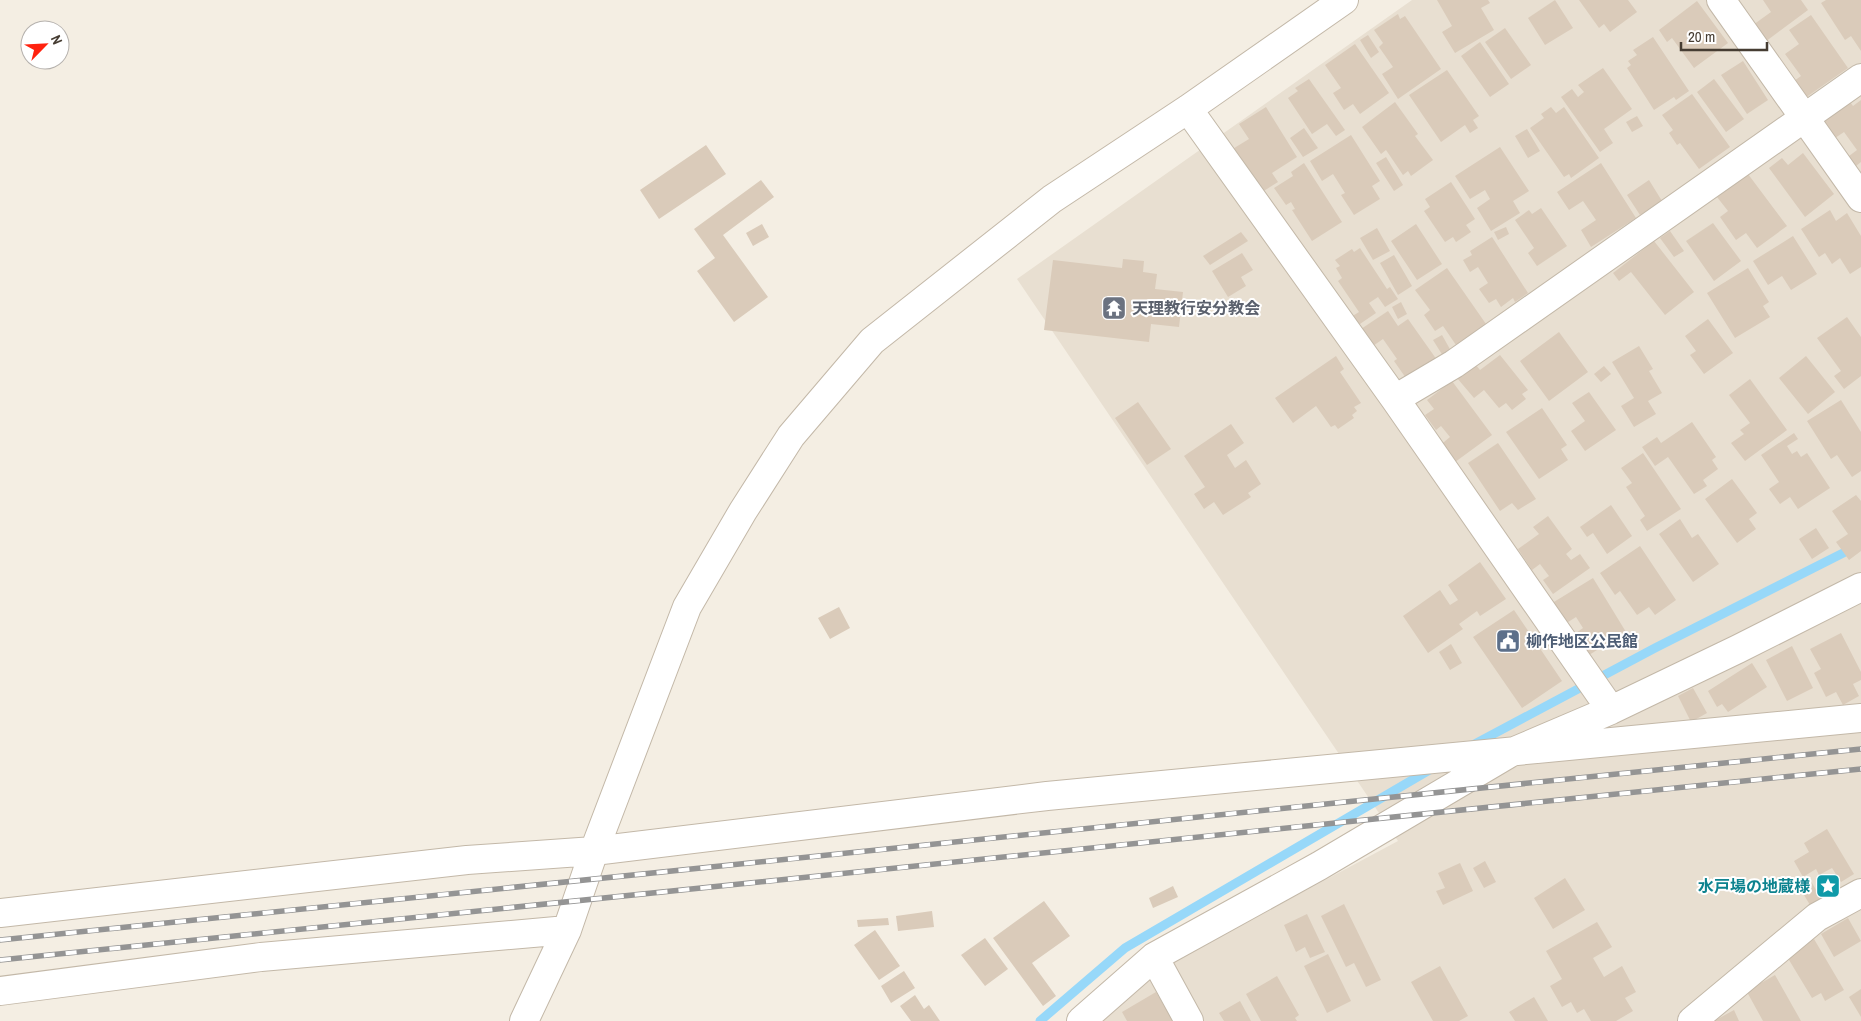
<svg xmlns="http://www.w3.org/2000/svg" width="1861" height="1021" font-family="'Archivo Narrow','Noto Sans JP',sans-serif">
<rect width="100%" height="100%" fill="#f4eee3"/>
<!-- residential -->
<path fill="#e8dfd1" d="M1412,0H1861V1021H1095L1146,976L1398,841L1017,279Z"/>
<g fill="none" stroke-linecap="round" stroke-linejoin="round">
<!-- stream -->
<path stroke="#97d8f9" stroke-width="9" d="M1471,746L1655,648L1861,544
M1040,1021L1125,948L1431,769"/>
</g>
<!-- building -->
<path fill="#dacbba" d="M1437,0H1488L1490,3L1481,8L1494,30L1455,53L1442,32L1452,26Z
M1555,0L1573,28L1545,45L1528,18Z
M1579,0H1628L1637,12L1610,32L1604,24L1599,28Z
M1763,0H1801L1808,10L1765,42L1753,25L1771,12Z
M1826,0H1861V51L1851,36L1845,40L1821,3Z
M1697,1L1728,43L1694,68L1672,38L1667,42L1659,30Z
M1398,14L1400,19L1405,16L1441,69L1398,99L1382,74L1393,67L1379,47L1383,43L1374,30Z
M1811,15L1848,68L1805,98L1794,81L1801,76L1785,54L1799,44L1789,30Z
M1505,28L1531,65L1511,79L1485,42Z
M1368,35L1379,52L1371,58L1360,40Z
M1653,37L1689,91L1676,100L1674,97L1654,110L1627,68L1631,65L1628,61L1637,55L1633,50Z
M1480,42L1509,84L1490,97L1461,56Z
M1355,44L1389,93L1360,114L1353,104L1344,110L1333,93L1341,88L1325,65Z
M1743,61L1768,100L1747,114L1721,75Z
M1603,68L1632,109L1604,129L1613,143L1600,152L1561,97L1572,89L1578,97L1584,92L1578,85Z
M1447,70L1479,116L1473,120L1478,128L1470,133L1465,125L1441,142L1409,95Z
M1309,79L1345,130L1336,136L1327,124L1312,134L1288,98L1298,91L1295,88Z
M1714,79L1744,119L1726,132L1697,92Z
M1692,94L1730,147L1699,169L1680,143L1677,145L1669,133L1673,130L1662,115Z
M1847,98L1853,106L1861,100V162L1856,166L1849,156L1857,150L1844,132L1835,138L1820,117Z
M1395,102L1418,134L1415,136L1433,160L1411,176L1408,171L1403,175L1386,150L1381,154L1362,127Z
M1266,107L1297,157L1272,173L1278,182L1259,194L1231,150L1249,139L1239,124Z
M1551,107L1556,113L1564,107L1599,158L1571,178L1569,174L1564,177L1530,128L1544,118L1541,114Z
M1637,116L1643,126L1632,132L1626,122Z
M1304,128L1318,148L1303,157L1290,138Z
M1527,129L1540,151L1528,158L1515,136Z
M1351,135L1380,181L1372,186L1380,199L1354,215L1341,195L1345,193L1333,174L1322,181L1310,161Z
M706,145L726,174L659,219L640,190Z
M1500,147L1529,191L1513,201L1520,213L1491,231L1477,208L1490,199L1485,190L1470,199L1455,176Z
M1803,153L1834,194L1805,217L1769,168L1782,158L1788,165Z
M1386,157L1403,185L1394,191L1376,163Z
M1304,163L1342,222L1312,241L1292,210L1295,209L1291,202L1286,205L1274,188L1293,176L1291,172Z
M1601,163L1636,218L1591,247L1581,230L1596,220L1583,201L1569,210L1557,192Z
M1748,174L1787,226L1757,248L1746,233L1736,240L1720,217L1728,211L1717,197Z
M761,180L774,197L723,235L768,297L734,322L697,271L715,258L694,229Z
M1649,180L1662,201L1640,215L1627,195Z
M1451,182L1475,219L1466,225L1471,232L1456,242L1453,237L1445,242L1424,211L1430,207L1425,199Z
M1541,208L1567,246L1537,266L1528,253L1534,248L1515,220L1529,210L1532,214Z
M1830,210L1836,221L1847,213L1861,236V267L1850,274L1840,258L1832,264L1825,253L1819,257L1801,229Z
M1713,223L1741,261L1714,281L1686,241Z
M762,224L769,237L753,246L746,233Z
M1416,224L1442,264L1417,280L1391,241Z
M1506,227L1509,234L1498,240L1494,232Z
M1377,228L1390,251L1373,260L1360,238Z
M1670,231L1684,251L1674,257L1660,238Z
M1241,232L1248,241L1210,265L1203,256Z
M1793,236L1817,274L1791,290L1782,276L1768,285L1753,261Z
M1492,237L1528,293L1515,302L1513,298L1501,307L1496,299L1489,303L1479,289L1488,283L1478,267L1470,272L1463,260L1472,255L1470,251Z
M1654,241L1694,292L1665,315L1631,272L1619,281L1613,273Z
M1360,248L1387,289L1390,287L1398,299L1385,307L1378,297L1369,303L1376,313L1357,326L1351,317L1359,312L1338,281L1342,278L1336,268L1340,266L1335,260L1352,249L1354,252Z
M1242,253L1253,270L1241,277L1246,286L1228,297L1212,271Z
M1394,255L1412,286L1398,295L1380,263Z
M1123,259L1144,261L1143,272L1157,274L1155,289L1183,292L1179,327L1151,324L1149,342L1044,330L1053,260L1122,268Z
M1447,268L1486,324L1456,345L1443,326L1435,331L1424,315L1430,310L1415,290Z
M1748,268L1769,302L1763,306L1770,317L1735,338L1707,293Z
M1401,302L1407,314L1398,319L1392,307Z
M1388,311L1398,326L1408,319L1437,360L1408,381L1394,361L1397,359L1383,339L1370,348L1358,331Z
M1847,317L1861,337V376L1844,389L1834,376L1841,371L1817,338Z
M1708,319L1733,353L1704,374L1690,355L1696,351L1685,336Z
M1559,332L1588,372L1549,401L1520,361Z
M1442,335L1451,351L1443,356L1433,340Z
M1639,346L1653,369L1649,371L1662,393L1648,401L1656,414L1634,427L1621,406L1634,398L1612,362Z
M1500,355L1528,390L1522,394L1526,399L1512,410L1506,403L1499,408L1484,390L1474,398L1457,378L1475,364L1480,370Z
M1336,356L1344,369L1340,372L1361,403L1354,407L1357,411L1352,415L1354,418L1338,429L1335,425L1331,427L1316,406L1293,423L1275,398Z
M1806,356L1835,392L1808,414L1779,378Z
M1604,366L1611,374L1601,382L1594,374Z
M1750,379L1787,430L1745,461L1731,443L1744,434L1740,430L1750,423L1729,395Z
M1452,381L1492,435L1451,465L1438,447L1450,437L1441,426L1436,430L1425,415L1434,409L1427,400Z
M1589,392L1616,430L1585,451L1571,431L1585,421L1572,403Z
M1841,400L1861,432V471L1852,477L1837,455L1831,459L1807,421Z
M1138,402L1171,449L1147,465L1115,418Z
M1542,408L1567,445L1561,449L1568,460L1539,479L1506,432Z
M1692,422L1716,457L1712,460L1718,469L1703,480L1707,486L1694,494L1668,457L1655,466L1642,447L1657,437L1661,443Z
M1231,424L1244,443L1227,455L1235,468L1246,460L1261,484L1248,493L1251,497L1223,515L1214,502L1204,509L1194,494L1205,487L1184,456Z
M1794,433L1798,439L1787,446L1792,454L1797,451L1801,457L1807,453L1830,488L1798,509L1790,497L1780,504L1769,489L1779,482L1761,455Z
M1498,443L1536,499L1518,510L1512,503L1500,511L1468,463Z
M1643,453L1681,509L1647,531L1640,520L1645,516L1626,487L1632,483L1621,468Z
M1732,479L1757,513L1749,519L1756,529L1737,543L1705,499Z
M1856,495L1861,501V551L1849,560L1836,542L1848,534L1832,511Z
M1611,505L1632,536L1607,554L1593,533L1587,537L1580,527Z
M1548,516L1572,549L1566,554L1571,560L1580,554L1590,568L1553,594L1543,580L1549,576L1540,564L1532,570L1518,549L1539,534L1533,527Z
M1680,519L1692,538L1698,534L1719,564L1693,582L1659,534Z
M1816,528L1829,548L1812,559L1799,539Z
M1640,546L1676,600L1655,615L1649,607L1637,615L1620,591L1615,595L1600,573Z
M1480,562L1506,599L1480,616L1477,611L1459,624L1463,629L1428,653L1403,616L1440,590L1450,605L1458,600L1448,585Z
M1593,578L1626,632L1589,655L1576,633L1583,628L1576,617L1562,626L1549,605Z
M839,607L850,628L830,639L818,618Z
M1514,610L1562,681L1522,708L1473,637Z
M1841,633L1861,672V680L1853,684L1859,696L1843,705L1836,692L1826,697L1814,673L1821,669L1810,649Z
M1451,644L1462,663L1450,670L1439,652Z
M1792,646L1813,688L1787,701L1766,660Z
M1752,663L1767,687L1728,712L1722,704L1717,707L1708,691Z
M1693,688L1707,713L1691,722L1678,696Z
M1827,829L1854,874L1841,882L1832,868L1819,875L1816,869L1803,877L1794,861L1809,852L1804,843Z
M1485,861L1496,882L1484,888L1473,868Z
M1460,863L1473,891L1443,905L1436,891L1445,888L1438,873Z
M1565,878L1585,910L1553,929L1534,898Z
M1830,878L1836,889L1828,894L1820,883Z
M1812,883L1821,898L1810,905L1801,890Z
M1173,886L1178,897L1153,908L1149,898Z
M1044,901L1070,936L1032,963L1056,996L1043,1006L993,938Z
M1344,904L1381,980L1366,987L1354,963L1346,967L1321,916Z
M932,911L934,927L898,931L896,916Z
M1307,914L1325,952L1310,958L1305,947L1296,952L1284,925Z
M888,918L889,925L858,927L857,920Z
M1848,918L1861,941L1834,957L1821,934Z
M1597,922L1612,947L1593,958L1604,977L1622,966L1636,992L1625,998L1633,1011L1616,1021H1591L1584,1009L1577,1013L1571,1002L1562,1007L1550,986L1562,979L1546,951Z
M875,930L900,966L879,980L854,945Z
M985,938L1008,969L985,986L961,955Z
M1814,939L1844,990L1825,1001L1821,993L1812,998L1786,955Z
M1328,954L1351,1001L1327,1013L1304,966Z
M1440,966L1468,1016L1459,1021H1433L1411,982Z
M904,971L915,988L891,1003L881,986Z
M1775,975L1801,1021H1763L1747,992L1754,988L1750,981L1757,977L1761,983Z
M1277,976L1299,1015L1295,1018L1297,1021H1261L1246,994Z
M1861,989V1017L1849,997Z
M1156,992L1173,1021H1127L1122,1012Z
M915,995L924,1009L929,1005L940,1021H911L900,1006Z
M1534,997L1548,1021H1515L1509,1012Z
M1240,1001L1251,1021H1224L1219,1013Z
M1734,1010L1739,1021H1714Z"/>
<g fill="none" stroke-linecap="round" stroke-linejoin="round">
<defs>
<path id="minor" d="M1721,0L1861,198
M1188,109L1395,399L1611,710
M1395,399L1454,364L1861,78
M0,913L467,860L594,851L1047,796L1861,718
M1154,957L1189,1021
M0,991L261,957L567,930
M524,1021L567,930L594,851L687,607L743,511L791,436L872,341L1052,199L1188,109L1344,0
M1081,1021L1154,957L1319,866L1510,753L1611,710L1738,649L1861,587
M1692,1021L1817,917L1861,893"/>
</defs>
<!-- minor casing -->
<use href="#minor" stroke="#c3b8a8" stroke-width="30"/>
<!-- minor -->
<use href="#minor" stroke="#fff" stroke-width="28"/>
<defs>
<path id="rail" d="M0,940L1861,749
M0,960L1861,769"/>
</defs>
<!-- rail casing -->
<use href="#rail" stroke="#949494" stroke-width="5.5"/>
<!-- rail -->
<use href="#rail" stroke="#fff" stroke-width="4" stroke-dasharray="11" stroke-linecap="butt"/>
</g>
<!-- icons -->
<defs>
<symbol id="temple-square" viewBox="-11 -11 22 22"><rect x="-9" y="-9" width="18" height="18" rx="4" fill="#6b7280" stroke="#fff"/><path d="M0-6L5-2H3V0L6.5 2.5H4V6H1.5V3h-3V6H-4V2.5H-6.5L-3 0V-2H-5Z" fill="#fff"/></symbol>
<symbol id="civic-square" viewBox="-11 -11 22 22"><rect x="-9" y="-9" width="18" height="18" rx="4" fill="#5c6f8a" stroke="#fff"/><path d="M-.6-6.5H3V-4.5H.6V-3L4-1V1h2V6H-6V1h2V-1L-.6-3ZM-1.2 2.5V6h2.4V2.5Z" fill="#fff"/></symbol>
<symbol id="sight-square" viewBox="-11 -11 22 22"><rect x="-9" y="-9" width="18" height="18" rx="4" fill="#0f9aa8" stroke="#fff"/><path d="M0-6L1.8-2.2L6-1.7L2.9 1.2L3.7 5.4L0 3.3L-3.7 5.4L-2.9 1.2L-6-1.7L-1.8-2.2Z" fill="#fff"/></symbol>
</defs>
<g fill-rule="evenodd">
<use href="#temple-square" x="1100" y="294" width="28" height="28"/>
<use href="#civic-square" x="1494" y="627" width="28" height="28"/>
<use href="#sight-square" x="1814" y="872" width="28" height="28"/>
</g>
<g text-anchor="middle" stroke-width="4" stroke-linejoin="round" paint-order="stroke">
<!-- worship labels -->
<g font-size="16" font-weight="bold" fill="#5b616d" stroke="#fff" text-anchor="start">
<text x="1132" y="314">天理教行安分教会</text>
</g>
<!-- service labels -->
<g font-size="16" font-weight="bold" fill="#4e5e75" stroke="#fff" text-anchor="start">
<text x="1526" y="647">柳作地区公民館</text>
</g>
<!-- culture labels -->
<g font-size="16" font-weight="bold" fill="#0d838f" stroke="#fff" text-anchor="end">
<text x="1810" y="892">水戸場の地蔵様</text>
</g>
</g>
<!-- north arrow -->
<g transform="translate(45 45) rotate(66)"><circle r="24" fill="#ffffff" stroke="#b5b1ad"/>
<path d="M0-4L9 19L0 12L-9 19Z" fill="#ff220f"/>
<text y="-8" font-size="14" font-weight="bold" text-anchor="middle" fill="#463d33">N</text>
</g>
<!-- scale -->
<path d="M1681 42v8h86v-8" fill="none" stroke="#463d33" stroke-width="2.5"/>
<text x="1688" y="42" font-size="15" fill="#463d33" stroke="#ffffff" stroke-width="4" paint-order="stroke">20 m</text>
</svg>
